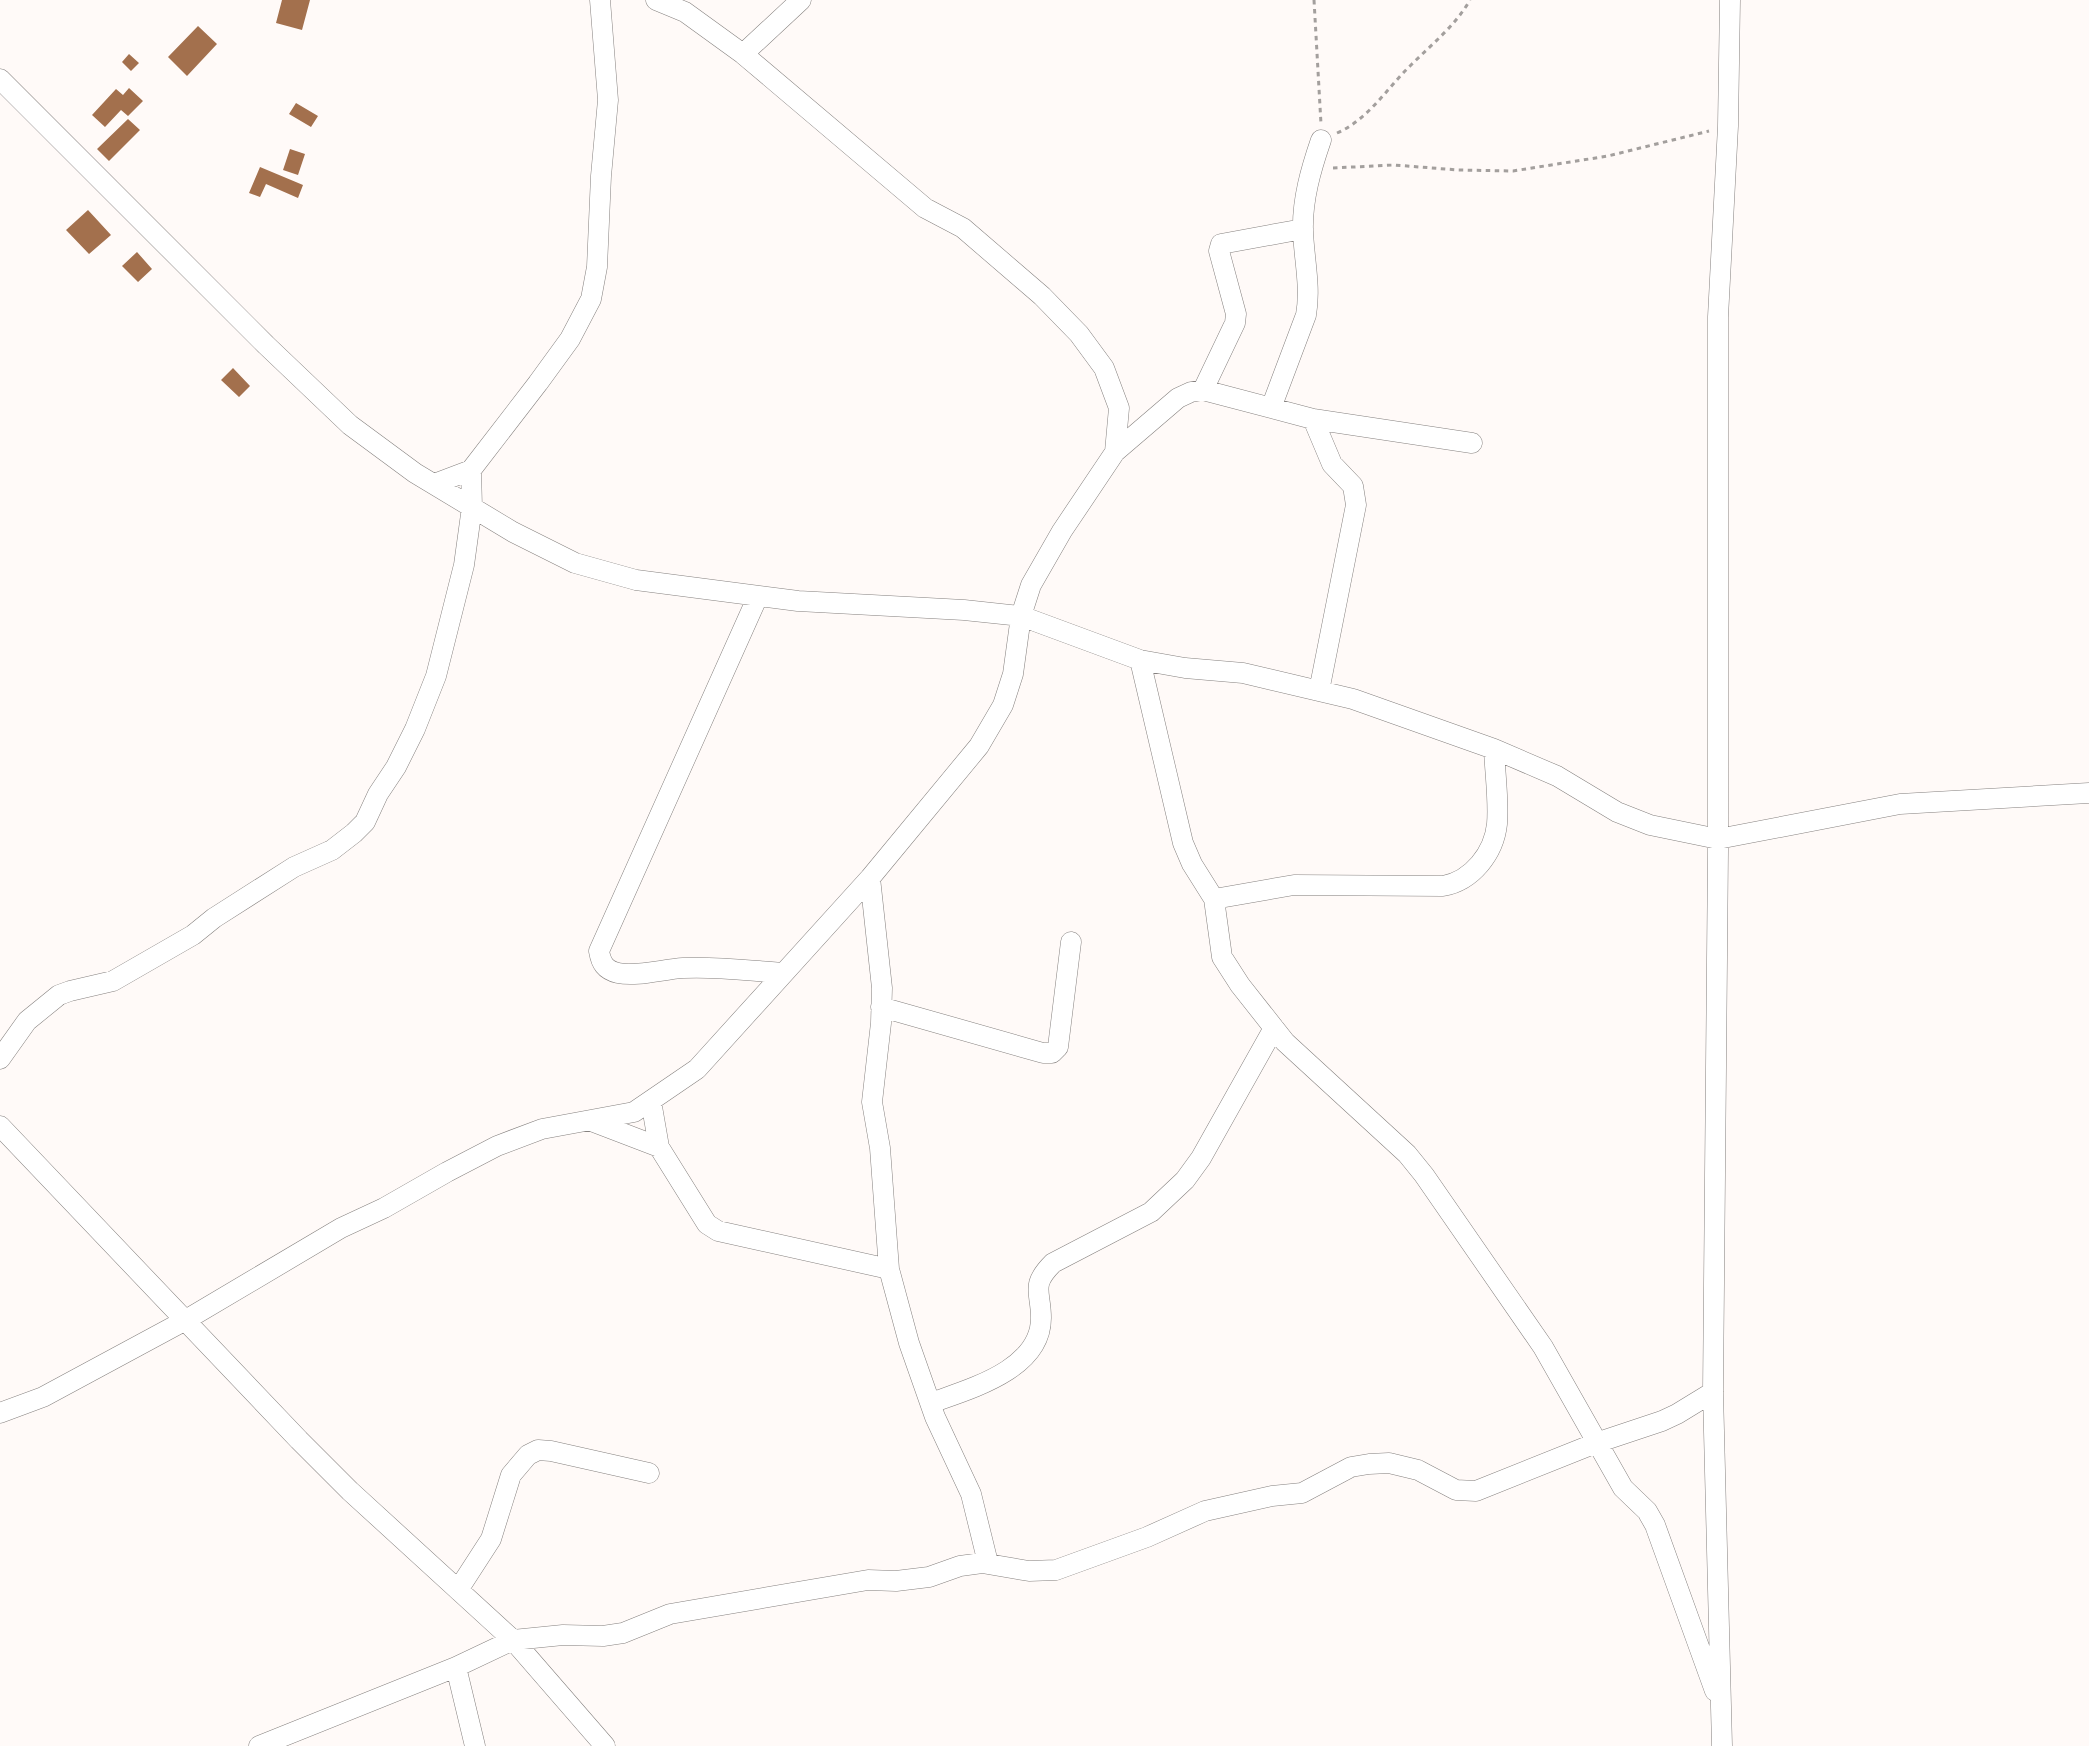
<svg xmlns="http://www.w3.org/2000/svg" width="2089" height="1746" font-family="'IBM Plex Sans',sans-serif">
<rect width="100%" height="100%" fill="#fffaf8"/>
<!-- building -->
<path fill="#a3704d" d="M282,0H310L302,30L276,23Z
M198,26L217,44L187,76L168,57Z
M129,54L139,63L131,71L122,62Z
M129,88L143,101L128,116L121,110L105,127L92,115L116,89L123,95Z
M296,103L318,116L311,127L289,114Z
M128,119L140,130L109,161L97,149Z
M290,149L305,154L298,175L283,170Z
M260,167L303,185L298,198L266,184L260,197L249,193Z
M88,210L111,235L89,254L66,230Z
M137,252L152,269L138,282L122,266Z
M233,368L250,386L239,397L221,380Z"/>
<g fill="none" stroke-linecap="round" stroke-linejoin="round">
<defs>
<path id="minor" d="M656,0L685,12L743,54L925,208L963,228L1042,296L1079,334L1104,368L1119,408L1115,452
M743,54L801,0
M0,79L266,345L350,425L415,473L513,532L575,563L636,580L798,601L964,610L1021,616L1140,660L1185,668L1243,673L1353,699L1494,749L1557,776L1617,812L1650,825L1718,839L1900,804L2089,793
M1203,390L1235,323L1236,314L1219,251L1221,244L1303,229
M1271,408L1306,315C1311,287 1304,259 1303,231C1302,200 1311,169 1321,140
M1313,419L1332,464L1353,486L1356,505L1319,691
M434,484L471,470L538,383L570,339L591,299L597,267L601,176L608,100L600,0
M758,596L599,951C601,963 605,970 618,973C637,977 664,969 683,968C716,966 751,971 784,973
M1140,660L1183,843L1192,864L1214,899L1222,957L1240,985L1285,1042L1407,1154L1424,1175L1543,1347L1623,1488L1647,1511L1655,1525L1715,1691
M870,878L882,988L881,1023L872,1102L880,1148L889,1269L909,1343L935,1417L971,1494L988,1563
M1214,899L1294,885L1443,886C1472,881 1494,853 1497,824C1499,801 1495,773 1494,749
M881,1007L1043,1053H1052L1058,1047L1071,942
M0,1059L27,1021L59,995L70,991L113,981L193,935L214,918L294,867L332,850L354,833L365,822L378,794L396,767L415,729L436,676L464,565L472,507L471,470
M651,1101L659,1147L707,1224L718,1231L889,1269
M591,1121L659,1147
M0,1126L299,1440L350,1491L513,1640L605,1746
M931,1403C969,1389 1041,1370 1041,1318C1041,1291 1030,1286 1053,1263L1151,1212L1185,1180L1201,1158L1274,1028
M0,1413L43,1397L184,1321L341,1228L384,1208L447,1172L497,1146L542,1129L634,1112L697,1069L870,878L979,746L1003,705L1013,674L1021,616L1031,585L1062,531L1115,452L1178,398L1191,392L1203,390L1313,419L1472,443
M458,1590L491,1539L511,1475L528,1455L538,1450L551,1451L649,1473
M456,1667L475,1746
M259,1746L456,1667L513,1640L563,1635L603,1636L623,1633L670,1614L868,1580L896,1581L929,1577L960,1566L982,1563L1029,1571L1056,1570L1147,1537L1205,1511L1272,1496L1302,1493L1351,1467L1369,1464L1389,1463L1418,1470L1456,1490L1476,1491L1596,1443L1662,1421L1677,1414L1713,1392
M1722,1746L1713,1392L1718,851V317L1728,126L1730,0"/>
</defs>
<!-- minor casing -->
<use href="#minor" stroke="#85817f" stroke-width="21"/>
<!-- path -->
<path stroke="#a39f9d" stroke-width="3" stroke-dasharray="4.5 4.5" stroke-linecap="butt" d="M1314,0L1321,124
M1337,133C1369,119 1387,88 1411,65C1432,44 1455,26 1470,0
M1333,168L1394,165L1458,170L1513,171L1608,156L1709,131"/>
<!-- minor -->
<use href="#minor" stroke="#fff" stroke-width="20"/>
</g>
</svg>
